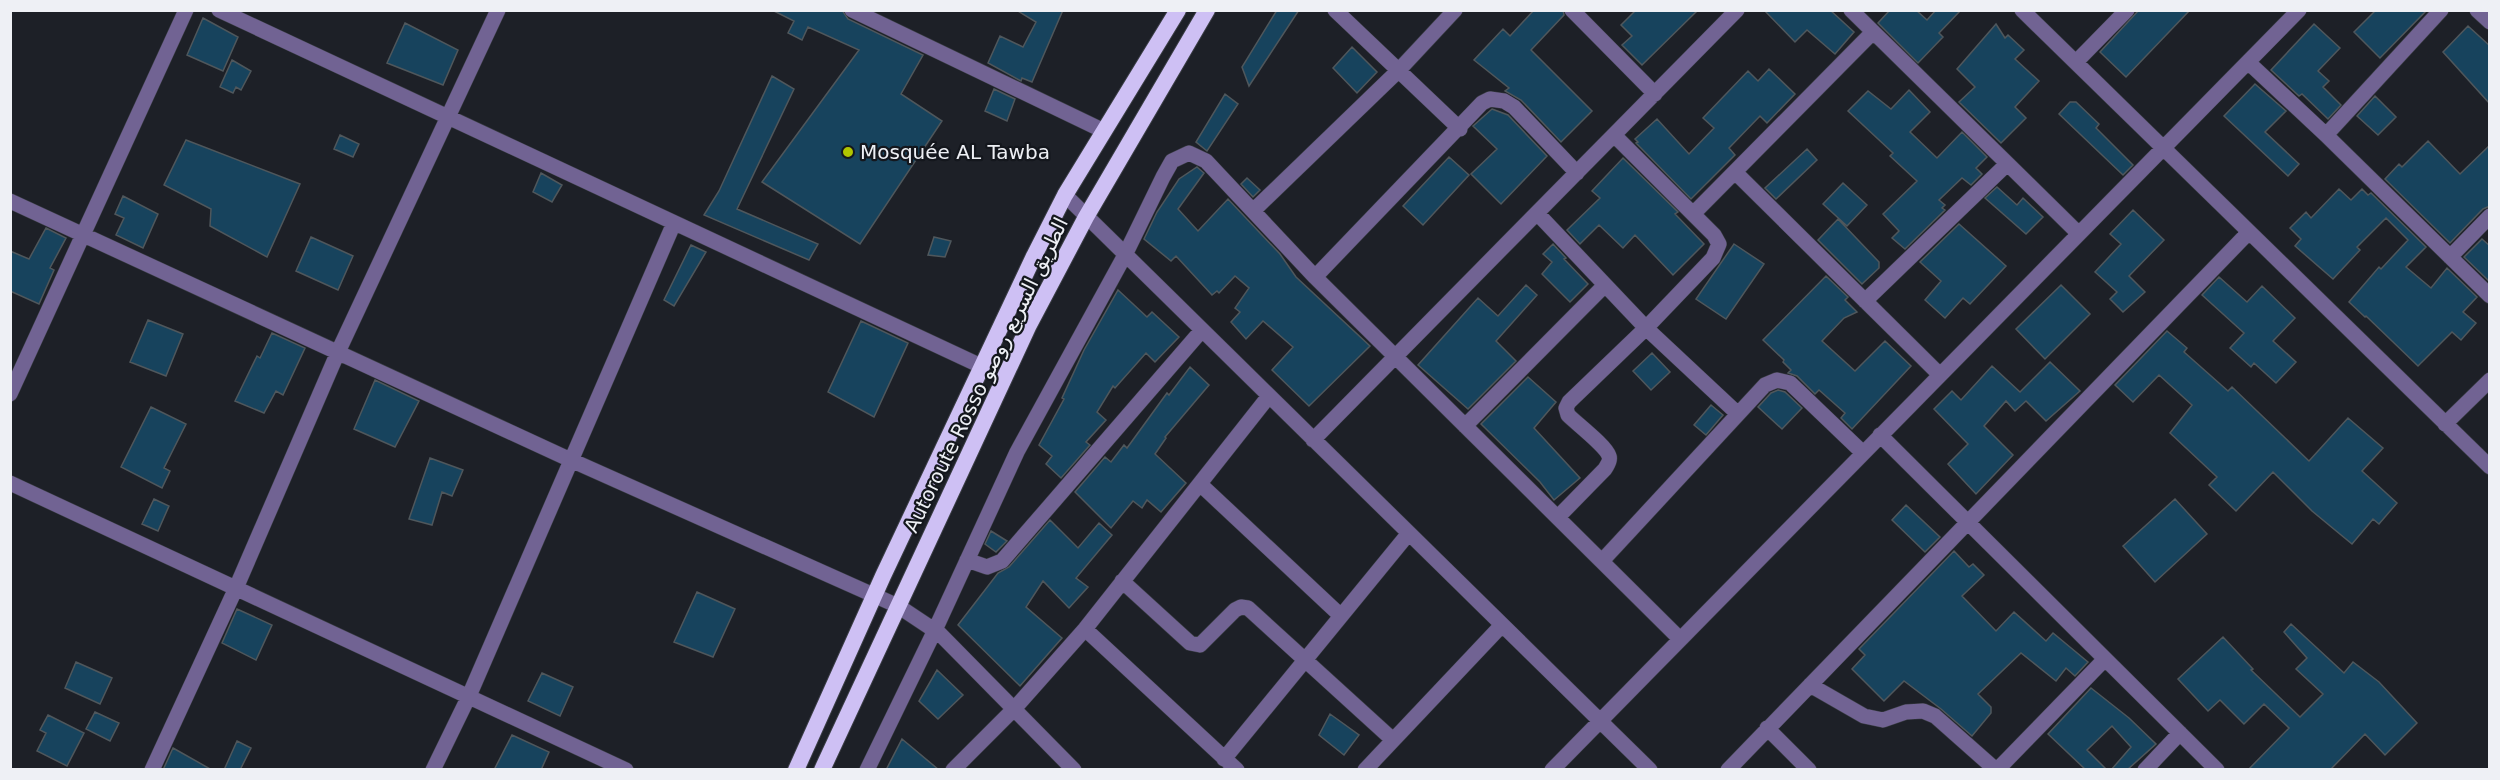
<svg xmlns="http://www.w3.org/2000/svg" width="2500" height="780" font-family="'DejaVu Sans',Cairo,sans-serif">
<rect width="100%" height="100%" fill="#1d2027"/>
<!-- building -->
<path fill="#17435d" stroke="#4f575c" stroke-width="1.5" d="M772,10H842L848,19L923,55L901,94L942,121L860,244L762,182L859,50L808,27L802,40L788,33L794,21Z
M1016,10H1063L1032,82L1022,78L1021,81L988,63L1000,36L1023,47L1036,22Z
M1277,10H1299L1249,86L1242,67Z
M1534,10H1563L1564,15L1531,50L1592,111L1561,142L1521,100L1505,91L1509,88L1474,60L1503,29L1510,36Z
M1636,10H1698L1642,65L1622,45L1632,36L1621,25Z
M1764,10H1830L1854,32L1835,54L1807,30L1795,42Z
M1890,10H1916L1927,20L1936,10H1961L1939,33L1943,37L1918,63L1878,23Z
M2139,10H2190L2126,77L2100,52Z
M2376,10H2427L2380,58L2354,32Z
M203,18L238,37L223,71L187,55Z
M405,23L458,50L443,85L387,63Z
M1996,24L2005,38L2008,35L2024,50L2015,59L2039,81L2015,107L2026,118L2001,143L1959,102L1975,87L1957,69Z
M2314,24L2340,48L2318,71L2329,81L2323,87L2341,105L2328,119L2302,94L2299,96L2271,70Z
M2468,26L2490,46V104L2443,52Z
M1352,47L1377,72L1357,93L1333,68Z
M232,60L251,71L241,90L236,87L233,93L220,87Z
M1769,69L1795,94L1767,123L1760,116L1729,148L1735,155L1691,199L1636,143L1638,142L1635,139L1657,119L1689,154L1714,128L1703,118L1748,71L1758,81Z
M772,76L794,89L737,209L818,244L809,260L704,215L719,191Z
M2255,84L2286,111L2265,132L2299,164L2288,176L2224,116Z
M994,89L1015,99L1007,121L985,111Z
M1909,90L1930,112L1910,132L1937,158L1962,132L1987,157L1976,168L1982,174L1971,185L1962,178L1939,200L1945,205L1942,208L1945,210L1905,249L1892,238L1899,231L1883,214L1917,181L1890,156L1893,153L1848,111L1868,91L1891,109Z
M1225,94L1238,104L1207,151L1196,142Z
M2375,96L2396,117L2378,135L2357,116Z
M2070,102H2076L2099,124L2096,128L2133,165L2123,175L2059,114Z
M1492,109L1508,115L1547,156L1501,204L1471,174L1497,149L1473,126Z
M340,135L359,144L353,157L334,149Z
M186,140L300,184L267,257L210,226L211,209L164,185Z
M2428,141L2460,174L2490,145V206L2483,209L2450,243L2385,179L2399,164L2402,167Z
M1807,149L1817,160L1776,199L1765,188Z
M1449,157L1469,175L1423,225L1403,206Z
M1623,158L1678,212L1675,214L1704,244L1673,275L1635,235L1623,248L1599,225L1580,244L1567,230L1600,198L1592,191Z
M1197,167L1204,173L1178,209L1198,231L1228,199L1280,254L1296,277L1370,346L1309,406L1272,370L1293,347L1263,321L1246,339L1231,322L1240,312L1235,308L1249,288L1235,276L1219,293L1217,291L1212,295L1176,256L1171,261L1144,239L1157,212L1179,179Z
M541,173L562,185L552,202L533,192Z
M1247,178L1260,190L1253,197L1241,184Z
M1843,183L1867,205L1847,226L1823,204Z
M1997,187L2017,205L2023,198L2043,217L2026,234L1985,198Z
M2339,189L2351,200L2362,189L2368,195L2371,193L2426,247L2406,267L2431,288L2447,268L2477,297L2463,312L2476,323L2461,340L2452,332L2418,366L2366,316L2365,317L2349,302L2379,267L2381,269L2408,240L2386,218L2357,247L2360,250L2333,279L2295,246L2301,239L2290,228L2306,212L2311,218Z
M123,196L158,214L143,248L116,235L124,218L115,214Z
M2133,210L2164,240L2129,276L2145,292L2123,312L2110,299L2117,292L2095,272L2121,244L2110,234Z
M1838,219L1879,262V268L1862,284L1818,240Z
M1959,224L2006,266L1970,304L1963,298L1945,318L1925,300L1941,281L1920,262Z
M46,228L66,238L50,268L54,270L39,304L10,291V251L29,259Z
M311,237L353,256L338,290L296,271Z
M934,237L951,241L945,257L928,255Z
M2482,239L2490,246V282L2464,257Z
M1553,244L1566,258L1564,259L1588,284L1570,302L1542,274L1552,262L1543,254Z
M1734,244L1764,264L1726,319L1696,299Z
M691,245L706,252L674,306L664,300Z
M1826,276L1848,297L1845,300L1857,312L1844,318L1822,341L1855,371L1885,341L1911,366L1852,429L1841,418L1845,413L1819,390L1815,394L1797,376L1788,373L1791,370L1783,362L1784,360L1763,340Z
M2219,277L2247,302L2262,286L2295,318L2273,341L2296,362L2276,383L2254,363L2251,367L2230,348L2244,333L2202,295Z
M1526,285L1537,295L1496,341L1516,361L1468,409L1418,365L1478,298L1498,316Z
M2061,285L2090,314L2045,359L2016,329Z
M1118,290L1147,317L1152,312L1179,337L1155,362L1146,353L1115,388L1113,386L1097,412L1106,420L1086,442L1090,445L1061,478L1046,464L1052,456L1039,445L1064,399L1062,398L1084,350Z
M148,320L183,334L166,376L130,362Z
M861,321L908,343L874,417L828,392Z
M2167,331L2187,348L2184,352L2228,391L2232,387L2309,461L2348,418L2383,448L2362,471L2397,503L2379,524L2373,519L2352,544L2312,511L2273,472L2236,511L2209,485L2217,477L2170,433L2192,405L2159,375L2133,402L2115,385Z
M272,333L305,348L283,395L276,391L264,413L235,401L257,356L260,358Z
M1652,353L1670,372L1651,390L1633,371Z
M2050,362L2080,391L2046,421L2026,401L2015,411L2006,401L1984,426L2013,455L1976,494L1948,464L1968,444L1934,409L1952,391L1961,400L1992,366L2020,392Z
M1190,367L1209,385L1165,437L1166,438L1155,454L1186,483L1161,512L1147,500L1142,508L1133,501L1111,528L1075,492L1105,457L1111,462L1124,445L1127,448L1167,393L1169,395Z
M1528,377L1556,402L1534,428L1580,478L1554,500L1540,482L1481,424Z
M375,380L419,401L395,447L354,429Z
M1778,390L1785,392L1802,408L1782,429L1758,407L1771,393Z
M1711,405L1723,415L1706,435L1694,425Z
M151,407L186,424L164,468L170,471L162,488L121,467Z
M430,458L463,470L452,496L442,492L432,525L409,519Z
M154,499L169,506L158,531L142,524Z
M2175,499L2207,534L2155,582L2123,546Z
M1906,505L1940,537L1925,552L1892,520Z
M1050,520L1078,548L1099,523L1112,535L1076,578L1088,587L1069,608L1043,581L1026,607L1062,638L1020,686L958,625L998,573L1009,567Z
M991,531L1007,541L996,552L985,544Z
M1954,551L1969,567L1973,564L1984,575L1962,596L1996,631L2014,612L2046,641L2053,633L2088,662L2075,676L2066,668L2056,681L2021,653L1978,694L1991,707V713L1972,736L1941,709L1904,681L1884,701L1852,669L1865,655L1859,649Z
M697,592L735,609L713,657L674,642Z
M237,609L272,625L256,660L222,643Z
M2291,624L2344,673L2353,662L2379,682L2417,723L2385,755L2365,734L2330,770H2248L2289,728L2264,704L2244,724L2220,700L2208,711L2178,679L2223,637L2253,669L2251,670L2300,717L2323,694L2296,669L2307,658L2284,632Z
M76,662L112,678L100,704L65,688Z
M937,670L963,695L938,719L919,701Z
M542,673L573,687L560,716L528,701Z
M2091,688L2129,718L2156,744L2127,770H2111L2131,747L2112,726L2087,750L2107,770H2086L2048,734Z
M95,712L119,723L110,741L86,729Z
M1330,714L1359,735L1344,755L1319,735Z
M48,715L84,733L67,766L37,751L46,733L40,730Z
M512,735L549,752L541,770H494Z
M902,739L939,770H886Z
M237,741L251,748L240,770H224Z
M173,748L212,770H163Z"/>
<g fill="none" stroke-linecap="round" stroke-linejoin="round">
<defs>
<path id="minor" d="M219,10L981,366
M852,10L1104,131
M1335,10L1460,129
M1572,10L1655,94
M1851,10L2078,233
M2022,10L2490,467
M2477,10L2490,22
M2076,62L2127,10
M2249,63L2326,135L2490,296
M2326,135L2441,10
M1735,172L1939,374
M1065,195L1650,770
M10,201L573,461L898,606L940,634L1074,770
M1253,211L1399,70L1455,10
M1537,213L1646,328L1738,414
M1693,214L1873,32
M2450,257L2490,216
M1315,277L1482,103L1490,99L1504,101L1514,107L1577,173
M1865,301L2007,164
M10,394L186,10
M2445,424L2490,380
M1465,426L1605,285
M1880,435L2217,770
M1313,440L1737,10
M10,483L626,770
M1200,484L1341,616
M1558,517L1605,469C1607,465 1611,461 1609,456C1606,446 1577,424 1568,415L1566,408L1569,402L1646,328L1713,258L1719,244L1714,235L1614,135
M967,560L987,567L1002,561L1202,330
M1602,561L1765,385L1777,380L1790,383L1863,453
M1122,581L1190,643L1200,645L1235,610L1241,607L1248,608L1393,740
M1085,629L1237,770
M1810,685L1864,716L1883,720L1906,712L1923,711L1935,716L1996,770
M1767,728L1809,770
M1224,759L1409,533
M152,770L236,588L338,352L498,10
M433,770L469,696L674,223
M867,770L935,630L1017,452L1125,255L1163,177L1172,161L1189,153L1206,161L1315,277L1680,639
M953,770L1014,709L1085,629L1269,396
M1365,770L1502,625
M1552,770L2299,10
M1728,770L2249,232
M1997,770L2105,659
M2145,770L2180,733"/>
<path id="trunk" d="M796,770L883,576L1034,256L1065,195L1178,10
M822,770L1029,325L1086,217L1207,10"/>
</defs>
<!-- minor casing -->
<use href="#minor" stroke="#3a3d44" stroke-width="16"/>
<!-- trunk casing -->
<use href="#trunk" stroke="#3a3d44" stroke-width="18"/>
<!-- minor -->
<use href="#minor" stroke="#716393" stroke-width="15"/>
<!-- trunk -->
<use href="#trunk" stroke="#cec0f4" stroke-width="16"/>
</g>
<!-- markers -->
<circle fill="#b0c500" stroke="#14171d" stroke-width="2" cx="848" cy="152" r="6"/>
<g text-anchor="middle" stroke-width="4.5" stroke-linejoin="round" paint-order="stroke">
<!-- poi labels -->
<g font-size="20" fill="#eef0f5" stroke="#14171d" text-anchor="start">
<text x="860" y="159">Mosquée AL Tawba</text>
</g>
<!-- street labels -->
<g font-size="20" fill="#eef0f5" stroke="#14171d">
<text transform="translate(986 375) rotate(-64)" y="7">Autoroute Rosso الطريق السريع روصو</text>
</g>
</g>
<!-- border -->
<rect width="2500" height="780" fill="none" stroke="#eef0f5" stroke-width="24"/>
</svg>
